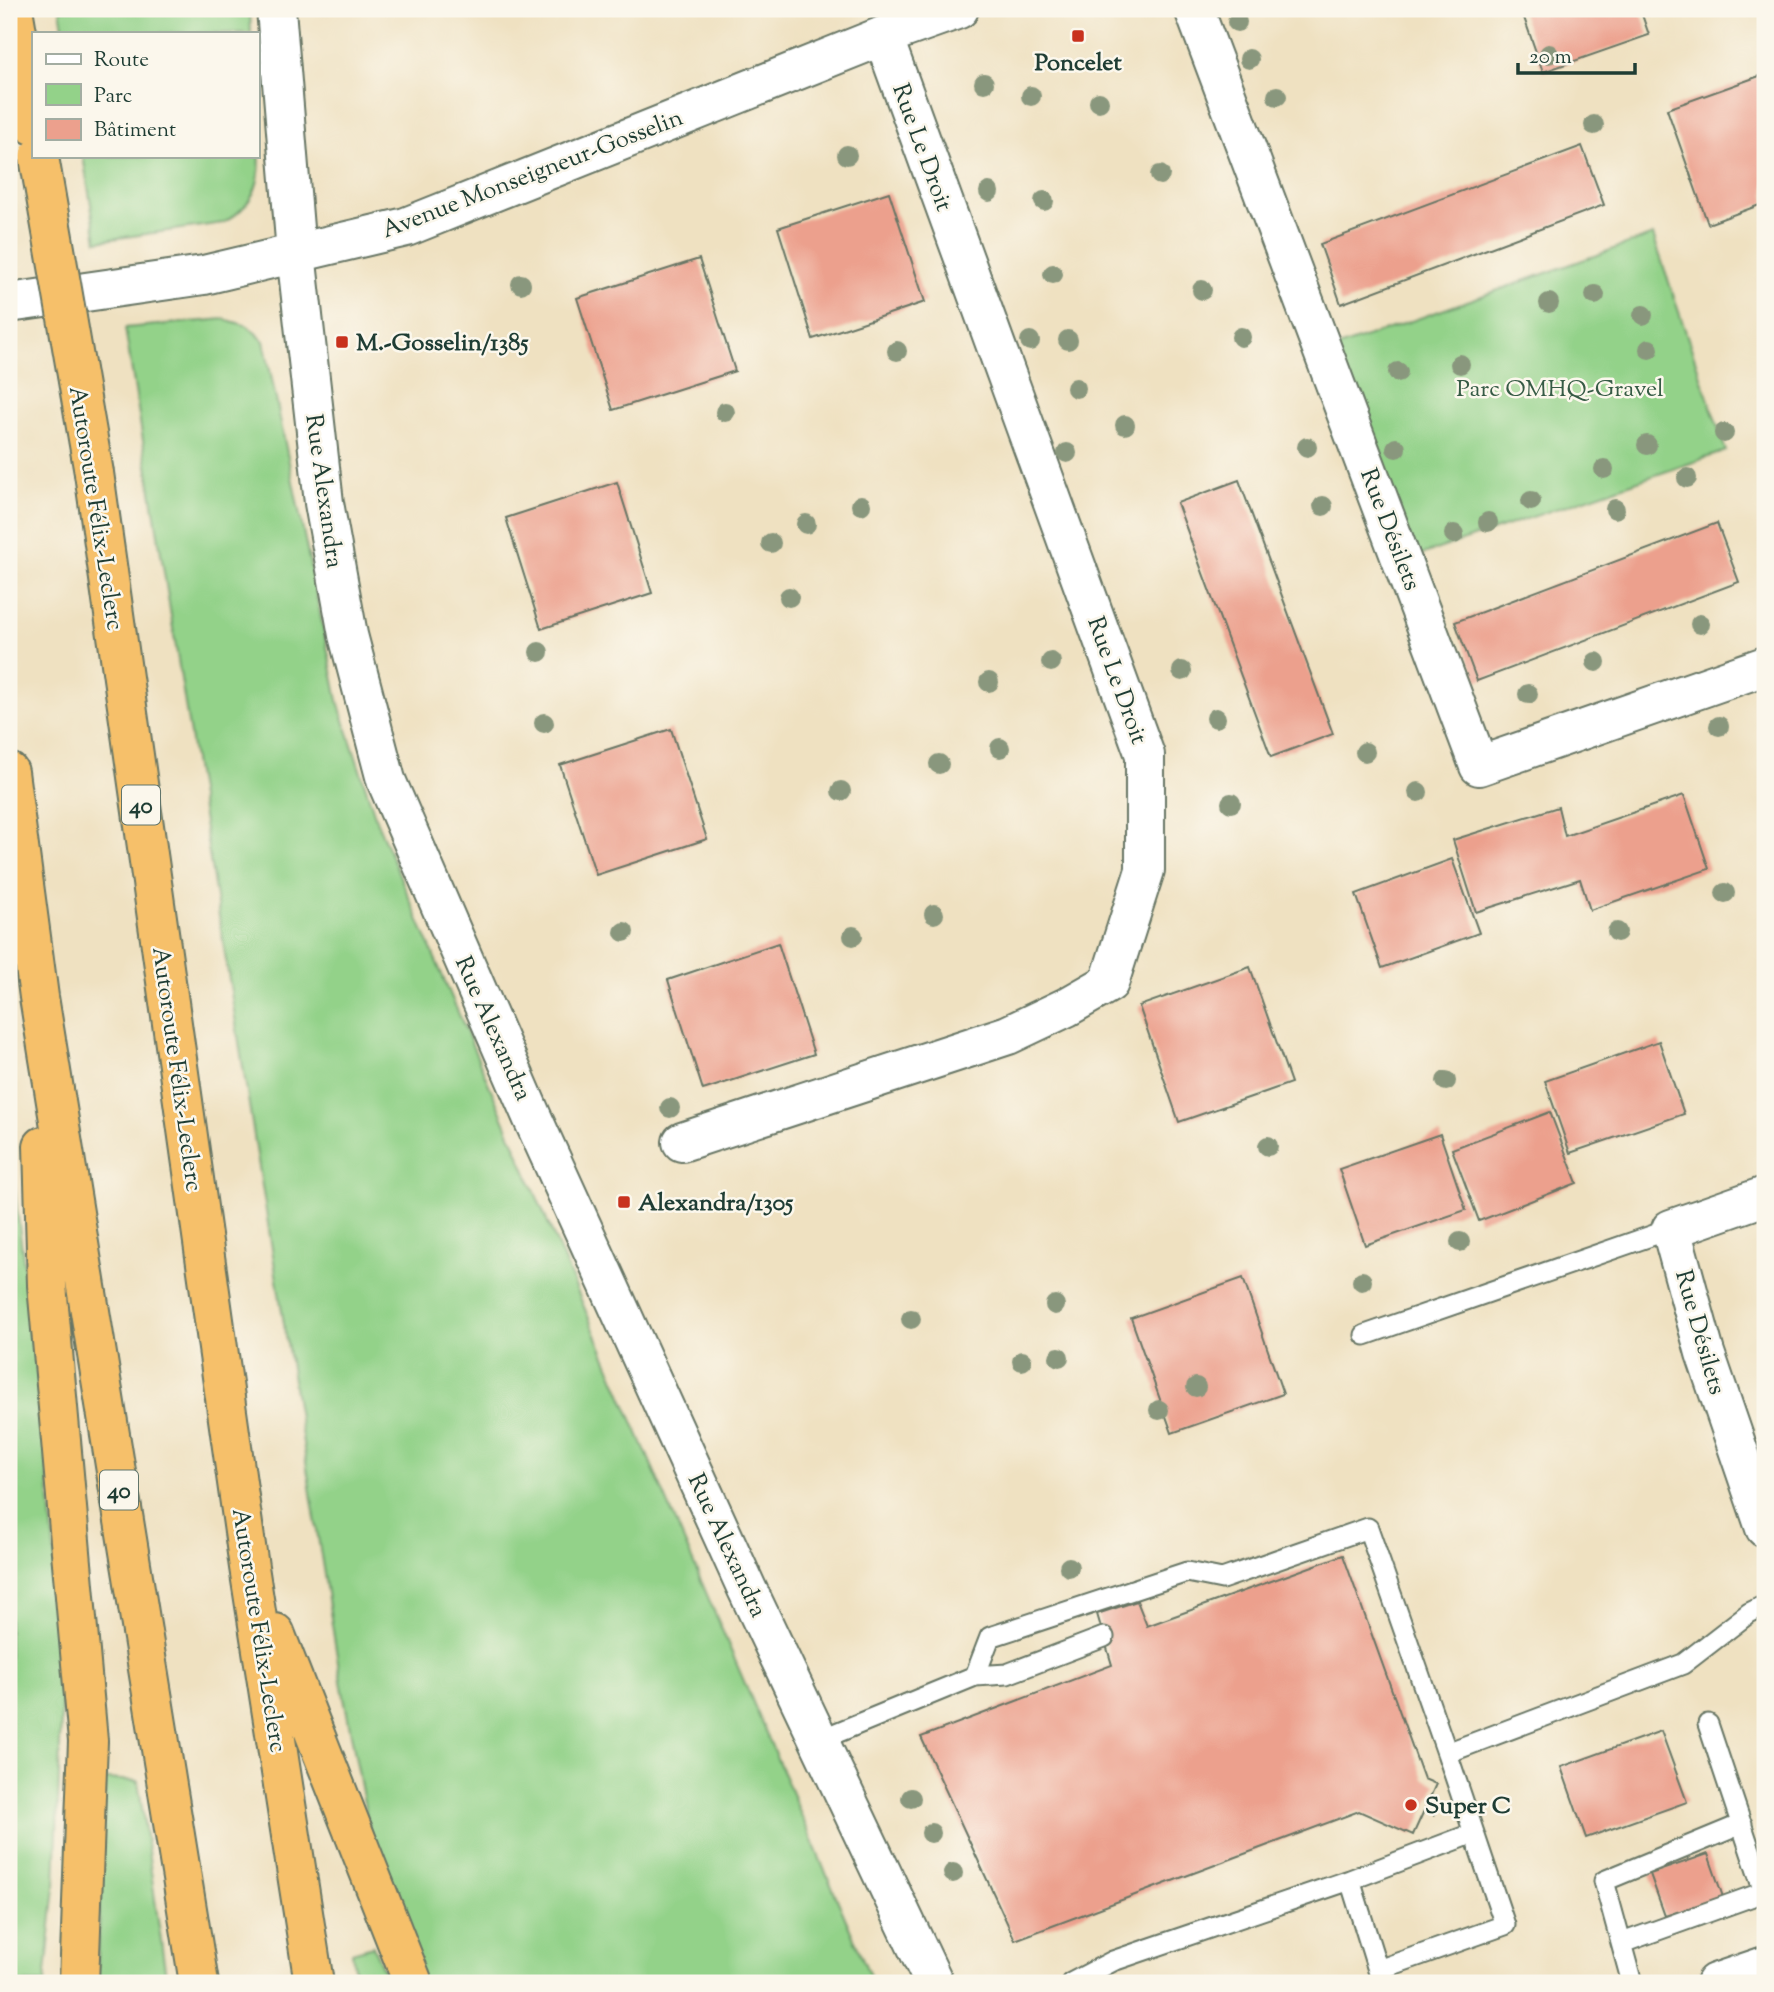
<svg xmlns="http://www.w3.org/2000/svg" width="1774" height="1992" font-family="'Sorts Mill Goudy',serif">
<rect width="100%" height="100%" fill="#fbf7ec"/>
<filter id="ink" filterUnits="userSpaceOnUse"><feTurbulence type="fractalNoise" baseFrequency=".0143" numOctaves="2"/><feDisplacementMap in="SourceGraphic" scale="14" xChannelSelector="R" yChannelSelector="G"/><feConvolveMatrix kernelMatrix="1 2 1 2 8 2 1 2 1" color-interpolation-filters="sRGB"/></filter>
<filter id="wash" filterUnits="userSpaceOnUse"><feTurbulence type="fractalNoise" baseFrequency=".00686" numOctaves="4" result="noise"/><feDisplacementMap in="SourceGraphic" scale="28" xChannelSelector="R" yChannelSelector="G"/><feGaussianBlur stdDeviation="1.57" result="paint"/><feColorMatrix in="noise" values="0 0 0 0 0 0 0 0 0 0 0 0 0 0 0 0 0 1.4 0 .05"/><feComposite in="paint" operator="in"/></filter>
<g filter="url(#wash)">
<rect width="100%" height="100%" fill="#efe1c1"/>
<!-- green -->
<path fill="#93d289" stroke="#59885e" stroke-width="2" d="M60,9H250L251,33H64Z
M257,117C260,163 269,197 223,223L97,241L83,156H257Z
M1653,235L1726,451L1403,561L1324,352Z
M224,319L248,326L264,341L339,705L378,825L873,1983H424L375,1861L341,1681L125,328Z
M9,1143L45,1440L63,1658L55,1887L45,1983H9Z
M105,1779L138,1781L167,1983H97Z
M373,1946L389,1983H356L352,1952Z"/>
<g id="blocks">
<!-- building -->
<path fill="#eca08d" d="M1521,9H1640L1649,35L1543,72Z
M1765,74V203L1708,224L1667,109Z
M1582,146L1604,205L1341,304L1320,244Z
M889,192L925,302L813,339L778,228Z
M699,259L735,371L613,410L577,298Z
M1239,480L1333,734L1271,757L1177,503Z
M617,482L652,593L541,629L506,518Z
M1717,523L1739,582L1477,681L1455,622Z
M671,729L707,839L596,875L560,765Z
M1684,795L1709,869L1590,910L1580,879L1476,912L1453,840L1558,807L1565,836Z
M1452,859L1479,933L1382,968L1356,894Z
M778,943L814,1054L703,1090L668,980Z
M1250,967L1291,1083L1179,1122L1139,1006Z
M1659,1041L1684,1114L1570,1153L1545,1081Z
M1550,1112L1577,1183L1479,1221L1452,1149Z
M1440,1134L1466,1210L1365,1245L1339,1169Z
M1243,1278L1283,1394L1172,1433L1131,1318Z
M1343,1555L1424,1779L1436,1784L1413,1835L1359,1811L1015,1940L921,1737L1112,1665L1097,1614L1137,1601L1147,1626Z
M1661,1731L1687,1802L1586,1838L1561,1767Z
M1708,1854L1723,1897L1665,1916L1650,1874Z"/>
</g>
</g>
<g filter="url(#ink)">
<use href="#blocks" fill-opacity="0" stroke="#687665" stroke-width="2"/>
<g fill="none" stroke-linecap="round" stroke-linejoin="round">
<defs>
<path id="service" d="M1365,1335L1671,1229
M975,1676L990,1637L1187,1572L1222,1579L1368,1528L1447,1753
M1708,1724L1765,1895
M819,1740L975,1676L1007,1674L1104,1637
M1350,1880L1474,1833
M1622,1943L1764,1892
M1378,1970L1505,1925L1447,1753L1683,1664L1749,1613L1765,1605
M1071,1983L1113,1961L1350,1880L1382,1983
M1632,1983L1604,1881L1742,1824"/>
<path id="minor" d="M1194,9L1479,766L1765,666
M682,1142L1008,1035L1067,1007L1109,983L1145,870V755L883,36
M1765,1196L1671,1229L1705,1353L1765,1528
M1715,1983L1765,1966"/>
<path id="tertiary" d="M276,9L296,253L324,503L348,635L386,780L532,1117L747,1589L934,1983
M9,303L204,275L406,227L883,36L959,9"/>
<path id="motorway" d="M13,9L33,125
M94,473L249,1567L314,1983
M9,772L39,997L199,1983
M43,1146L47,1285L88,1741L79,1983
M275,1633L413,1983"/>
</defs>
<!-- service casing -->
<use href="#service" stroke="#687665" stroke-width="23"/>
<!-- minor casing -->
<use href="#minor" stroke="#687665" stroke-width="42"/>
<!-- tertiary casing -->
<use href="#tertiary" stroke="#687665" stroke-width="42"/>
<!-- motorway casing -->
<use href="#motorway" stroke="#687665" stroke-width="42"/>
<!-- path -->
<path stroke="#687665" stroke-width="4.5" stroke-dasharray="5 5" stroke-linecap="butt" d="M1425,1810L1435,1815"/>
<!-- service -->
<use href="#service" stroke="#fff" stroke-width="19"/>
<!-- minor -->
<use href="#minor" stroke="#fff" stroke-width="38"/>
<!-- tertiary -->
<use href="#tertiary" stroke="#fff" stroke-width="38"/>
<!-- motorway -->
<use href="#motorway" stroke="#f6c06b" stroke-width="38"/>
<defs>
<path id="motorway-bridge" d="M39,157L94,473"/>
</defs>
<!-- motorway-bridge casing -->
<use href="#motorway-bridge" stroke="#687665" stroke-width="42" stroke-linecap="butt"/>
<!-- motorway-bridge -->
<use href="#motorway-bridge" stroke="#f6c06b" stroke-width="38"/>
</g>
<!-- trees -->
<g fill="#89977d">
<circle cx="1237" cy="22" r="10"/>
<circle cx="1549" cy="54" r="10"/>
<circle cx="1249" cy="59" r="10"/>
<circle cx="984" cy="83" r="10"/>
<circle cx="1031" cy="96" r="10"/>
<circle cx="1277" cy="96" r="10"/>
<circle cx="1099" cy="102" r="10"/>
<circle cx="1594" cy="125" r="10"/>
<circle cx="847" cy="155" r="10"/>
<circle cx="1160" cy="175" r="10"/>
<circle cx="989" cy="192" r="10"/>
<circle cx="1044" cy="201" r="10"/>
<circle cx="1053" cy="274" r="10"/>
<circle cx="521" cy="284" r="10"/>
<circle cx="1202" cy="290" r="10"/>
<circle cx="1595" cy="295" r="10"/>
<circle cx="1549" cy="303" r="10"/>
<circle cx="1643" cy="315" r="10"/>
<circle cx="1241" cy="337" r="10"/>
<circle cx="1068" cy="340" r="10"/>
<circle cx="1030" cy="341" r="10"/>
<circle cx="1649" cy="349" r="10"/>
<circle cx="897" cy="351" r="10"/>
<circle cx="1460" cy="364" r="10"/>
<circle cx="1398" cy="372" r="10"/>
<circle cx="1076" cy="388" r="10"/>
<circle cx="725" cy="412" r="10"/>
<circle cx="1125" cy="425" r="10"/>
<circle cx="1724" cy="433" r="10"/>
<circle cx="1647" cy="445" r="10"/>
<circle cx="1307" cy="447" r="10"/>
<circle cx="1396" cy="448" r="10"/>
<circle cx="1067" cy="453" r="10"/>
<circle cx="1604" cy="469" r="10"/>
<circle cx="1687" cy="478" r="10"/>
<circle cx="1531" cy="501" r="10"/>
<circle cx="861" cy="505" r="10"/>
<circle cx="1323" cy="506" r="10"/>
<circle cx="1615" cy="509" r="10"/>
<circle cx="1488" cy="522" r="10"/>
<circle cx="806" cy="524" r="10"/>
<circle cx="1454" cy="534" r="10"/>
<circle cx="771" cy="543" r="10"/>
<circle cx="789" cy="597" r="10"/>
<circle cx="1700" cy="624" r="10"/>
<circle cx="539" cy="652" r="10"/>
<circle cx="1051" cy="662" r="10"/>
<circle cx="1596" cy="662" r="10"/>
<circle cx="1182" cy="671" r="10"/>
<circle cx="989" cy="682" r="10"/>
<circle cx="1528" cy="694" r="10"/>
<circle cx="1216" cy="718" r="10"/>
<circle cx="544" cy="723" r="10"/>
<circle cx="1719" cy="726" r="10"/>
<circle cx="1000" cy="748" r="10"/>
<circle cx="1365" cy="752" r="10"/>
<circle cx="939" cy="764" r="10"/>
<circle cx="841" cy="791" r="10"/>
<circle cx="1418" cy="792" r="10"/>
<circle cx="1231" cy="803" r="10"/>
<circle cx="1725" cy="893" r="10"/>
<circle cx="934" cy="914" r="10"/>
<circle cx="624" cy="932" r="10"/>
<circle cx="1617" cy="932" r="10"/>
<circle cx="853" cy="936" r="10"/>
<circle cx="1446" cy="1081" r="10"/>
<circle cx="670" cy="1108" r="10"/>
<circle cx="1268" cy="1146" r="10"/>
<circle cx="1460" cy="1242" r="10"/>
<circle cx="1362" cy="1281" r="10"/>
<circle cx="1055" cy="1305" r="10"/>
<circle cx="911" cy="1319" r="10"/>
<circle cx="1059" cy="1357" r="10"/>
<circle cx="1022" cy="1361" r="10"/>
<circle cx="1196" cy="1387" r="10"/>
<circle cx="1159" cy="1410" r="10"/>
<circle cx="1069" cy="1567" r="10"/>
<circle cx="911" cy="1798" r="10"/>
<circle cx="931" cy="1833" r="10"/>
<circle cx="953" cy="1873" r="10"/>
</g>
</g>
<!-- markers -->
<g fill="#c8321e" stroke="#fbf7ec" stroke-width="2.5">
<rect x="1071" y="29" width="14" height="14" rx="3.5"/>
<rect x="335" y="335" width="14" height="14" rx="3.5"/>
<rect x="617" y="1195" width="14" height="14" rx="3.5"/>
<circle cx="1411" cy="1805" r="7"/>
</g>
<g text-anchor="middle" stroke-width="5" stroke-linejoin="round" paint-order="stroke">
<!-- shield labels -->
<g fill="#fbf7ec" stroke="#61756b" stroke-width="2">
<rect x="122" y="785.5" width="38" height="39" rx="5"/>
<rect x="100" y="1470.5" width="38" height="39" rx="5"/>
</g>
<g font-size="23" font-weight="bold" fill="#1f3d34">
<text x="141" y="813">40</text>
<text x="119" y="1498">40</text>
</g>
<!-- poi labels -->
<g font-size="24" font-weight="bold" fill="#1f3d34" stroke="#fbf7ec" text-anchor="start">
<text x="1078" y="70" text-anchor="middle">Poncelet</text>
<text x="356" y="350">M.-Gosselin/1385</text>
<text x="638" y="1210">Alexandra/1305</text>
<text x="1425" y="1813">Super C</text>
</g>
<!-- street labels -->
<g font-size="24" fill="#1f3d34" stroke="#fbf7ec">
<text transform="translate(923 147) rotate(70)" y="8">Rue Le Droit</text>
<text transform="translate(532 173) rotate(-21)" y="8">Avenue Monseigneur-Gosselin</text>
<text transform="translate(325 491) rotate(82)" y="8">Rue Alexandra</text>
<text transform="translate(97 508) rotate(81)" y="8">Autoroute Félix-Leclerc</text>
<text transform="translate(1391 529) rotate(69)" y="8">Rue Désilets</text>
<text transform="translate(1118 680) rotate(70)" y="8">Rue Le Droit</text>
<text transform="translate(494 1028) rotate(66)" y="8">Rue Alexandra</text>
<text transform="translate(178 1069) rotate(82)" y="8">Autoroute Félix-Leclerc</text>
<text transform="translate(1701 1332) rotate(74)" y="8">Rue Désilets</text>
<text transform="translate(728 1545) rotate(65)" y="8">Rue Alexandra</text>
<text transform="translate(260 1630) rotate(81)" y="8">Autoroute Félix-Leclerc</text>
</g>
<!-- park labels -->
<g font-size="24" fill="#365b45" stroke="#fbf7ec">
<text x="1560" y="396">Parc OMHQ-Gravel</text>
</g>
</g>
<!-- margin -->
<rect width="1774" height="1992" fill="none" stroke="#fbf7ec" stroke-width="35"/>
<!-- legend -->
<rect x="32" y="32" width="228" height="126" fill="#fbf7ec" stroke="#a3ada2" stroke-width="2"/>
<rect x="46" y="54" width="35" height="10" fill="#ffffff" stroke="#a3ada2" stroke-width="2"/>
<text x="94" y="66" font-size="21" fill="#1f3d34">Route</text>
<rect x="46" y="84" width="35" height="21" fill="#93d289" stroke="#a3ada2" stroke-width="2"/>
<text x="94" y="102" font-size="21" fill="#1f3d34">Parc</text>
<rect x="46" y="119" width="35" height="21" fill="#eca08d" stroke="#a3ada2" stroke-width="2"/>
<text x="94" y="136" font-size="21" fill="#1f3d34">Bâtiment</text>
<!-- scale -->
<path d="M1518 63v10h117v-10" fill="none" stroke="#1f3d34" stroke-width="3.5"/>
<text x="1529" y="63" font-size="21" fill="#1f3d34" stroke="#fbf7ec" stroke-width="5" paint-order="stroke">20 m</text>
</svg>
